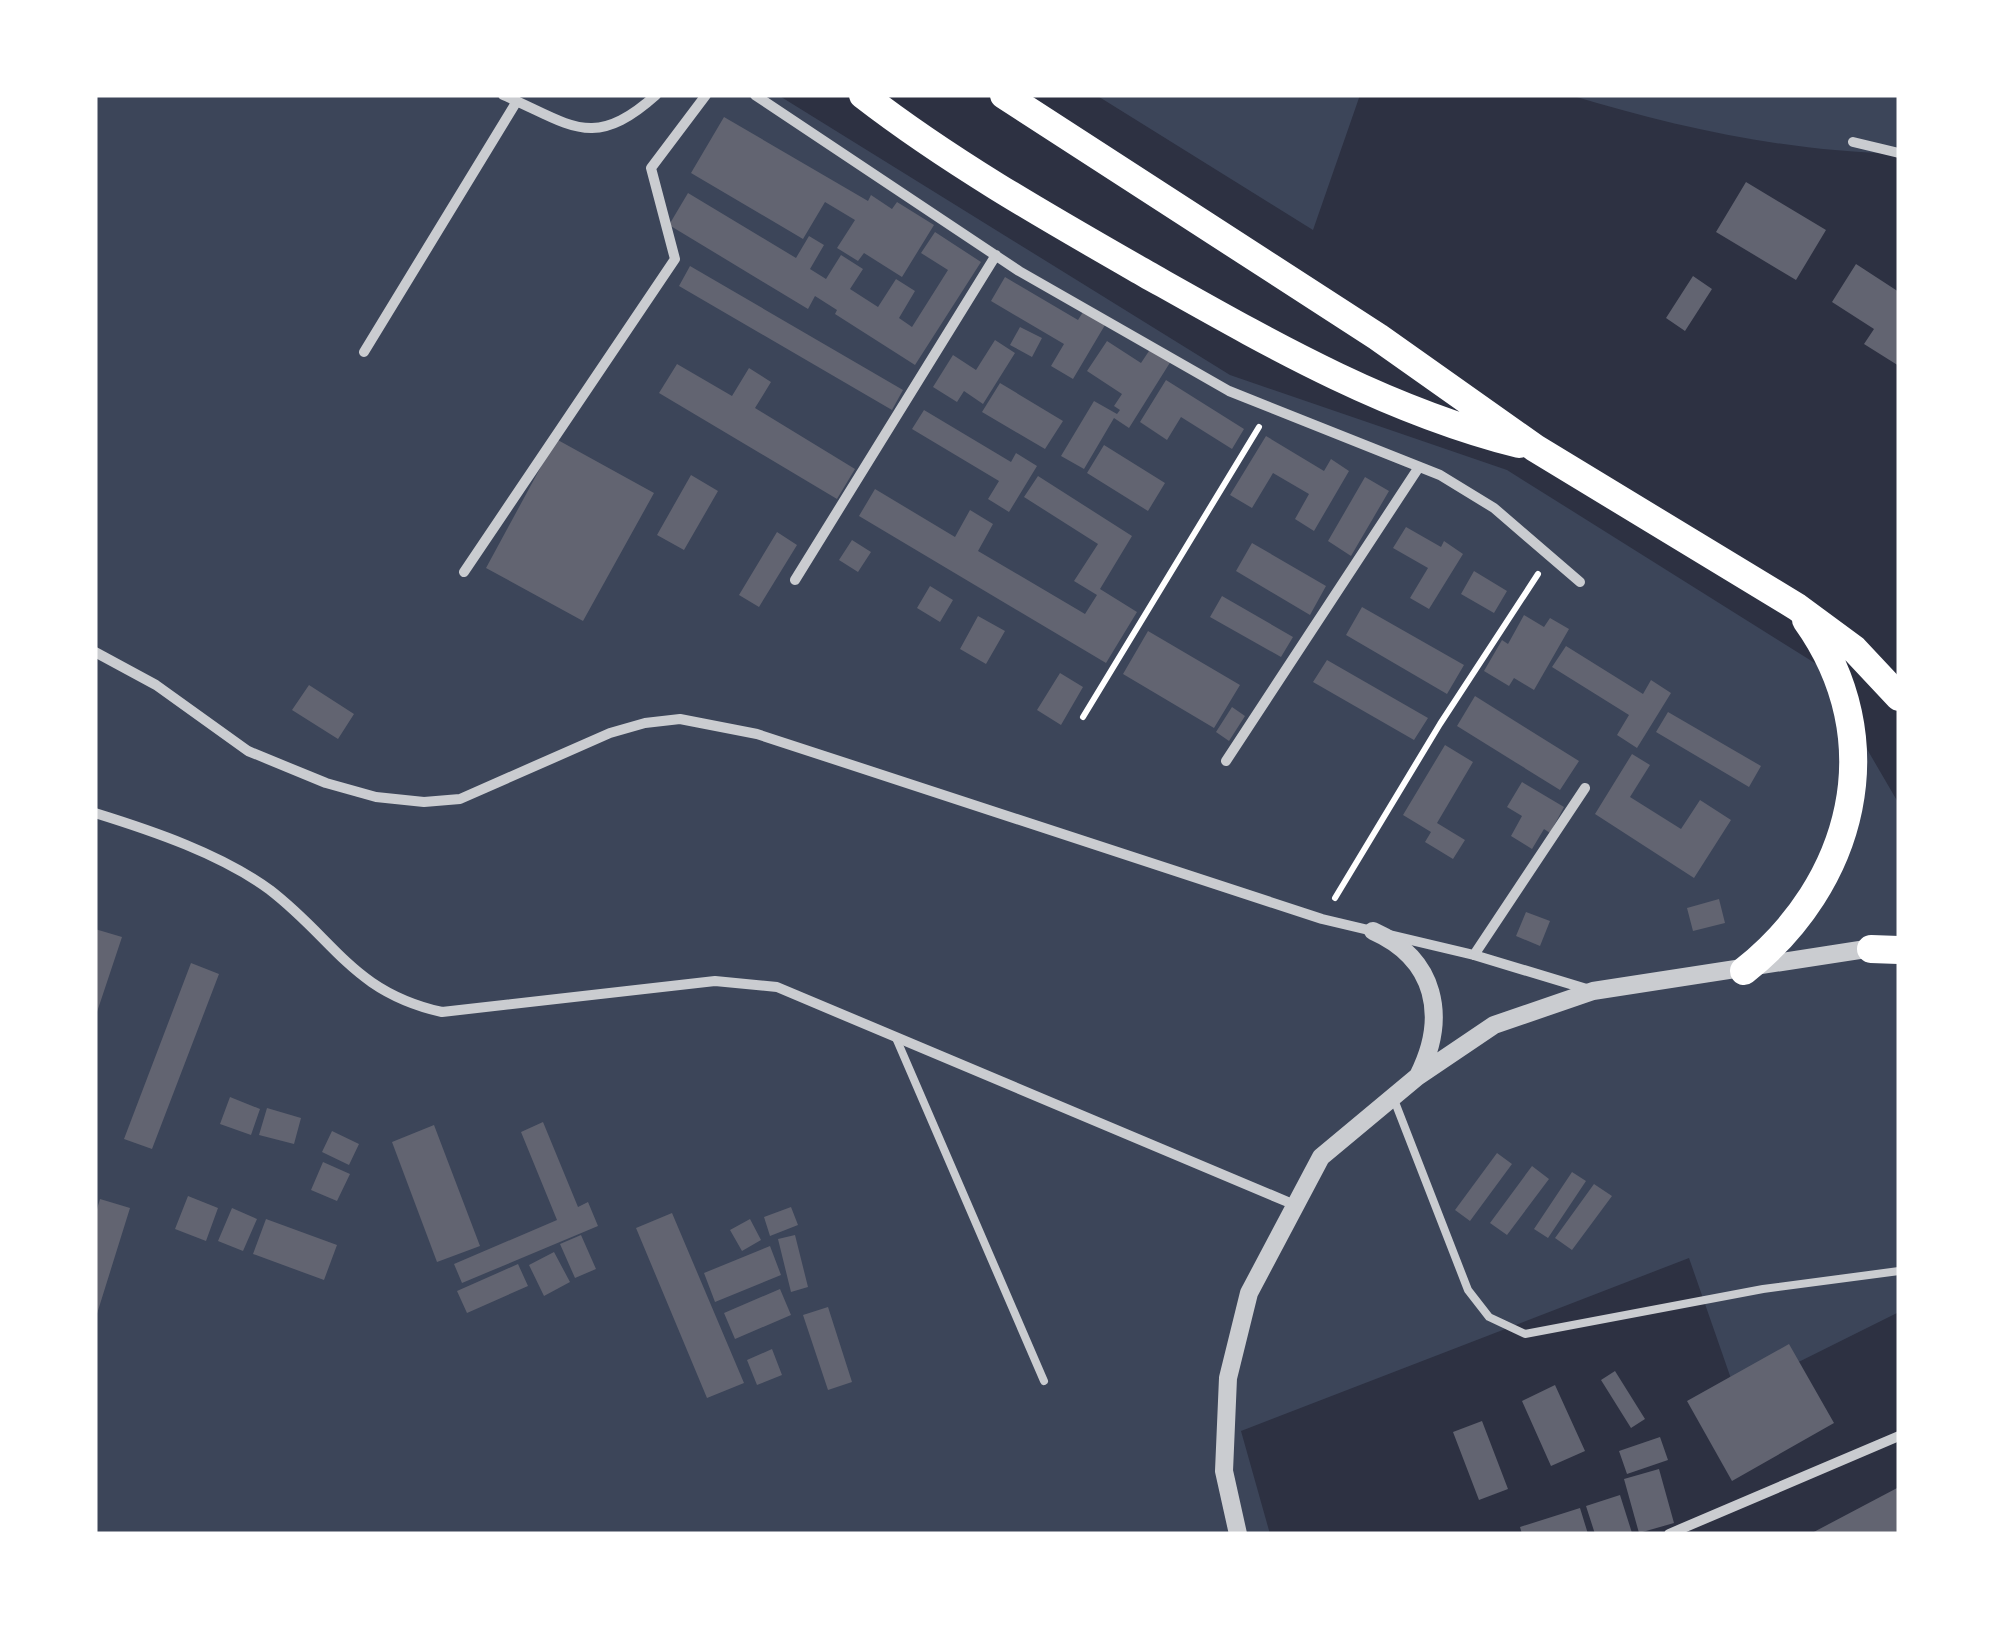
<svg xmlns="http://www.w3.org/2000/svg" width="1994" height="1629" font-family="Montserrat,sans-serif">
<rect width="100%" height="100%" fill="#2d3142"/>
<!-- green -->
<path fill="#3c4559" d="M95,95H778L1230,375L1507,470L1818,665L1899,804V1312L1736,1393L1689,1258L1241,1431L1270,1534H95Z
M1096,95H1360L1313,230Z
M1570,95H1899V154C1786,151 1678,128 1570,95Z"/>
<!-- building -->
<path fill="#626471" d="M724,117L868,201L871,195L892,209L897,202L934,225L902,277L864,253L858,261L837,248L855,220L825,202L803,239L691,173Z
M1746,182L1826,230L1796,280L1716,232Z
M688,193L796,258L809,236L824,245L810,269L826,279L841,255L863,269L850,289L878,307L896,279L915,291L899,318L912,327L948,270L921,253L935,232L981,262L915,365L835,314L837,310L815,296L808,309L669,225Z
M1856,264L1899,292V366L1864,344L1874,329L1832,302Z
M690,266L903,390L892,410L679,286Z
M1693,276L1712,289L1685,331L1666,318Z
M1005,277L1078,320L1083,312L1105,325L1073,379L1051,366L1064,344L991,301Z
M1020,327L1042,338L1032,357L1010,345Z
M995,340L1015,353L983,404L964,391L957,402L933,387L953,355L976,370Z
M1107,341L1141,363L1151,348L1171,361L1129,428L1114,418L1084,469L1061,456L1094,401L1117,414L1120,410L1114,406L1122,394L1087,371Z
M677,364L732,396L749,368L771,382L755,408L855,469L837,499L659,393Z
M1166,380L1244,429L1232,449L1181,417L1167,440L1140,422Z
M1000,383L1063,421L1045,449L982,412Z
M924,410L1011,462L1016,453L1037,466L1009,512L988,499L999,481L912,429Z
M1266,436L1324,471L1331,459L1349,471L1314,531L1295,519L1309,494L1273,473L1252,508L1230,495Z
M556,439L654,493L583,621L486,568Z
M1104,445L1165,483L1148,511L1087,473Z
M691,475L718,491L684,550L657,535Z
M1038,476L1132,536L1100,589L1137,612L1106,663L859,516L875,489L955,537L970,510L993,524L978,551L1085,614L1097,595L1074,581L1098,544L1024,497Z
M1365,477L1389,491L1351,556L1328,541Z
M1406,527L1441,547L1444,541L1463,554L1429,609L1410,598L1428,568L1393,548Z
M777,532L797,545L759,607L739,595Z
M852,540L871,552L858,572L839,560Z
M1252,543L1326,586L1310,615L1236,571Z
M1474,571L1507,591L1494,613L1461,594Z
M930,586L953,600L940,622L917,608Z
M1222,596L1293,637L1281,657L1210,617Z
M1362,607L1464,665L1447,694L1346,635Z
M1524,615L1544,627L1550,618L1569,629L1534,690L1514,678L1509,686L1484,671L1502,640L1508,644Z
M978,616L1005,631L986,664L960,649Z
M1148,631L1240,685L1214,728L1123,674Z
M1566,646L1643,694L1651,680L1671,693L1637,748L1617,735L1629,715L1552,667Z
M1327,660L1428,718L1414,740L1313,682Z
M1060,673L1083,687L1061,725L1037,710Z
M309,685L354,714L338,739L292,710Z
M1475,696L1579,761L1560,790L1457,726Z
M1232,707L1245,716L1229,741L1216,732Z
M1668,712L1761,766L1749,787L1656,732Z
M1445,745L1473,762L1437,823L1465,840L1453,859L1425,842L1431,832L1403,815Z
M1632,754L1650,765L1630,797L1681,829L1700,800L1731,820L1694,878L1595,814Z
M1522,782L1564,807L1550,833L1544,829L1532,849L1511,836L1522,816L1507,807Z
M1719,899L1725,923L1693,931L1687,908Z
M1526,912L1550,921L1540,946L1516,936Z
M95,929L122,937L96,1015L95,1014Z
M191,963L219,974L152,1149L124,1139Z
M230,1097L260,1109L251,1135L220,1124Z
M267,1108L301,1118L294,1144L259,1135Z
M543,1122L578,1207L588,1202L598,1226L462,1283L454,1264L557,1220L521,1132Z
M434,1125L480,1246L437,1262L392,1142Z
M332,1131L359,1144L349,1165L322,1152Z
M1497,1153L1512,1164L1470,1221L1455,1210Z
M323,1162L350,1174L337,1201L311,1190Z
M1532,1166L1549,1179L1507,1235L1490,1223Z
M1572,1172L1586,1181L1548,1238L1534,1229Z
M1594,1184L1612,1196L1572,1250L1555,1238Z
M188,1196L218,1208L206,1241L175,1229Z
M100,1199L130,1208L96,1317L95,1216Z
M791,1207L798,1225L770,1236L764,1217Z
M232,1208L257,1219L243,1251L218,1241Z
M672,1213L744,1383L707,1398L636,1228Z
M266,1219L337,1245L324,1280L253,1254Z
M750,1219L761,1240L742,1251L730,1230Z
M581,1235L596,1269L575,1278L560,1244Z
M795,1235L808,1287L791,1292L778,1239Z
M770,1246L781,1275L715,1302L704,1273Z
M554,1252L570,1282L544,1296L529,1265Z
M518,1264L528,1286L467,1313L457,1291Z
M780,1289L791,1315L735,1339L724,1313Z
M828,1307L852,1382L828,1390L803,1315Z
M1789,1344L1834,1423L1732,1481L1687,1401Z
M772,1349L782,1375L757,1385L747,1360Z
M1615,1371L1645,1419L1631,1428L1601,1380Z
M1555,1385L1585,1451L1551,1466L1522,1401Z
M1482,1421L1508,1489L1479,1500L1453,1432Z
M1660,1437L1668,1460L1627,1474L1619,1451Z
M1659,1469L1674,1523L1639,1533L1624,1479Z
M1899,1487V1534H1810Z
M1620,1495L1632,1533L1595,1534L1586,1506Z
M1580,1508L1588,1534H1522L1520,1527Z"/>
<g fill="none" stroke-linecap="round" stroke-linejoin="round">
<!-- path -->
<path stroke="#fff" stroke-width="6" d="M1083,717L1259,427
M1335,898L1440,724L1538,574"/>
<!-- service -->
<path stroke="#caccd0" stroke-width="8" d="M896,1038L1044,1381
M1393,1097L1468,1290L1489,1317L1525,1334L1763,1289L1899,1271"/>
<!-- minor -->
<path stroke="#caccd0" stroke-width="10" d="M503,95C571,124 592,152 656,95
M755,95L1019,271L1229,391L1440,475L1494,508L1580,582
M1853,142L1899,153
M364,352L517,101
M464,572L675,259L651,168L706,95
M795,580L996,255
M95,652L156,685L248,751L326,783L376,797L424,802L460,799L610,733L645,723L680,719L757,734L1322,919L1474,955L1590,990
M1226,761L1419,467
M95,813C153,831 221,854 270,890C336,941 353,992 442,1012L715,981L777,987L1295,1205
M1474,955L1585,788
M1669,1534L1899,1436"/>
<!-- tertiary -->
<path stroke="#caccd0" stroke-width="18" d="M1373,931C1436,959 1448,1017 1418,1076
M1238,1534L1224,1471L1228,1378L1249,1293L1321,1157L1417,1077L1494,1025L1593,991L1879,947"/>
<!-- trunk -->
<path stroke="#fff" stroke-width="28" d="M863,95C951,163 1050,219 1146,274C1267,342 1384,410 1519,444
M1004,95L1378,337L1535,448L1797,607L1854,649L1899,697
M1871,949L1899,950
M1744,971C1854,884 1892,740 1806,620"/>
</g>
<!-- border -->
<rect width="1994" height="1629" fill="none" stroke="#ffffff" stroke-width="195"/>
</svg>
